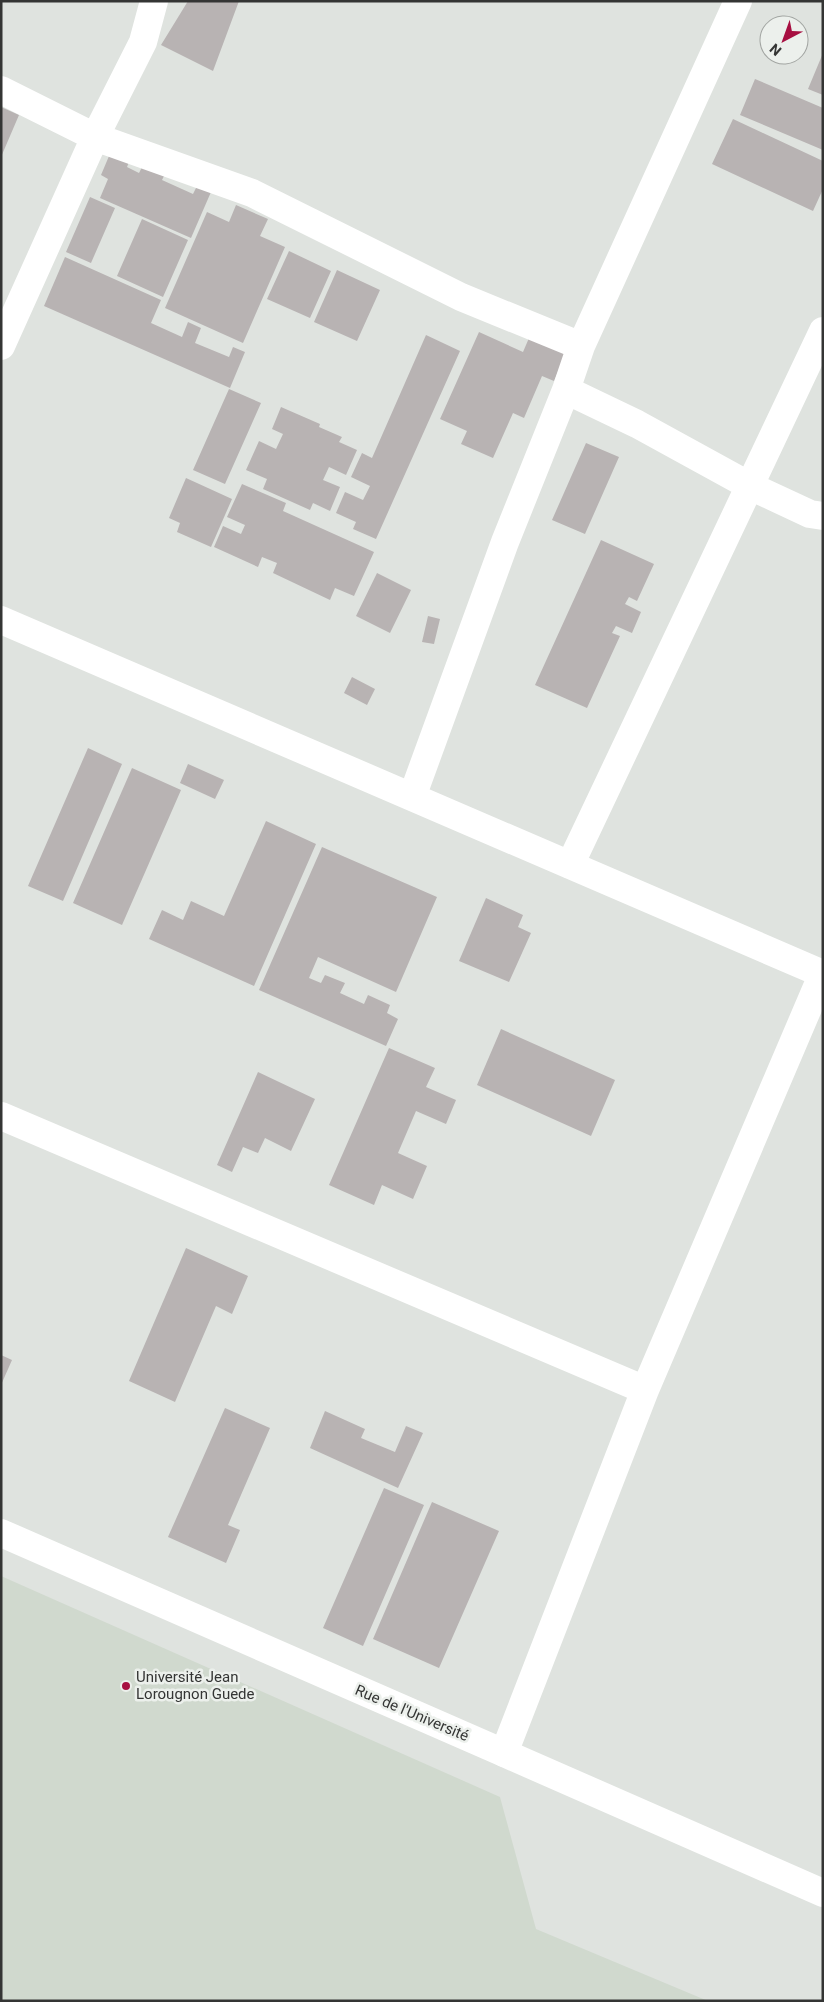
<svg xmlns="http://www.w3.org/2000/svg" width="824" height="2002" font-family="Roboto,sans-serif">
<rect width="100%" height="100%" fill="#dfe3df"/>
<!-- built -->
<path fill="#d0d9ce" d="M1,1576L500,1797L536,1929L708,2001H1Z"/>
<!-- building -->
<path fill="#b8b3b3" d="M188,1H239L213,71L161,45Z
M823,53V95L808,89Z
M755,79L823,108V150L740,115Z
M1,107L19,115L1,157Z
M733,119L823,161V189L813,211L712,164Z
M112,149L131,157L127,167L139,173L144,163L166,172L162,180L193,194L197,186L211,192L191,238L100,198L108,179L101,175Z
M90,197L115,208L91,263L66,252Z
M236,205L268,219L260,236L285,247L243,343L165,308L207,212L229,222Z
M142,219L188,240L163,297L117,276Z
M289,251L331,271L310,318L267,299Z
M65,257L161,300L151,323L182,337L188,322L201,328L195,343L229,357L233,347L245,352L230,388L44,306Z
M337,270L380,290L357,341L314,322Z
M479,332L523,352L529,338L566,354L554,381L542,376L524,418L513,413L493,458L461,444L467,431L440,419Z
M426,335L460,351L376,539L353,529L356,522L336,513L345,492L363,500L370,486L351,477L362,453L372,458Z
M229,389L261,403L225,484L193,470Z
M281,407L320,424L319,427L342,437L339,442L357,450L346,475L329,467L323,480L340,487L330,511L313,503L310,510L263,489L267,479L246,470L259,441L276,449L283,434L272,429Z
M586,443L619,457L585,534L552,520Z
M186,478L232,499L211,547L177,532L180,523L169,518Z
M242,484L286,503L283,511L374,552L354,596L335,588L330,600L273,573L277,563L262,557L258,567L214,547L223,526L241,534L245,525L227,517Z
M601,540L654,564L637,601L629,597L625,604L641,612L632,633L616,626L612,633L620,636L587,708L535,685Z
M377,573L411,590L390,633L356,616Z
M428,616L440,619L434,644L422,642Z
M352,677L375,689L367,705L344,693Z
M88,748L122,764L63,901L28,886Z
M188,764L224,780L215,799L180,783Z
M132,768L181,790L122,925L73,903Z
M266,821L316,844L254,986L149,939L162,910L183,920L191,901L224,916Z
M322,847L437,897L396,992L318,957L309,978L321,983L325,975L345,983L340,993L364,1004L368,995L390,1005L387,1013L398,1019L386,1046L259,990Z
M486,898L523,915L518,927L531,933L509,982L459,961Z
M501,1029L615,1080L591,1136L477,1085Z
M389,1048L435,1068L426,1087L456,1100L446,1124L416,1111L398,1153L427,1166L413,1199L382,1185L374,1205L329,1185Z
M258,1072L315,1099L291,1151L265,1138L258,1153L243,1147L232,1172L217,1165Z
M186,1248L248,1276L232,1314L216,1306L175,1402L129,1381Z
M1,1355L12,1360L1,1385Z
M225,1408L270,1428L228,1525L240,1530L226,1563L168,1537Z
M325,1411L365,1429L361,1438L395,1452L406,1426L423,1433L398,1488L310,1448Z
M384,1488L424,1505L363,1646L323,1628Z
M432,1502L499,1531L439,1668L373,1639Z"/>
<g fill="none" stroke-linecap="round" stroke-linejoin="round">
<!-- minor -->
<path stroke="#fff" stroke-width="28" d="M1,90L95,137L252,193L461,297L581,346
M1,346L95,137L143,42L154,1
M566,390L637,424L750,486L810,514L823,516
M1,620L823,974
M412,797L505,542L566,390L581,346L738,1
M570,865L823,331
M1,1116L645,1390
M1,1533L504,1753L645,1390L823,973"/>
<!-- tertiary -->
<path stroke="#fff" stroke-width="28" d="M504,1753L823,1893"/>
</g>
<!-- markers -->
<circle fill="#a70f41" stroke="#ecf0ec" stroke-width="2" cx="126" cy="1686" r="5"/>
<g text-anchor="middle" stroke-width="5" stroke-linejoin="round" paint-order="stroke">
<!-- poi labels -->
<g font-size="15" fill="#343534" stroke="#ecf0ec" text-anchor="start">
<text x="136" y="1682">Université Jean<tspan x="136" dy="17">Lorougnon Guede</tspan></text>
</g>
<!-- street labels -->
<g font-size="15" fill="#343534" stroke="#ecf0ec">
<text transform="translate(412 1713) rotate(23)" y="5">Rue de l'Université</text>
</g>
</g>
<!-- border -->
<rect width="824" height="2002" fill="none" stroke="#343534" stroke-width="5"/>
<!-- north arrow -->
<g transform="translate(784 40) rotate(221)"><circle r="24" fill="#ecf0ec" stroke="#a2a5a2"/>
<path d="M0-4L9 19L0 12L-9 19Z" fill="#a70f41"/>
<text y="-8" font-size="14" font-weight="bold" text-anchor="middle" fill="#343534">N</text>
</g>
</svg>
